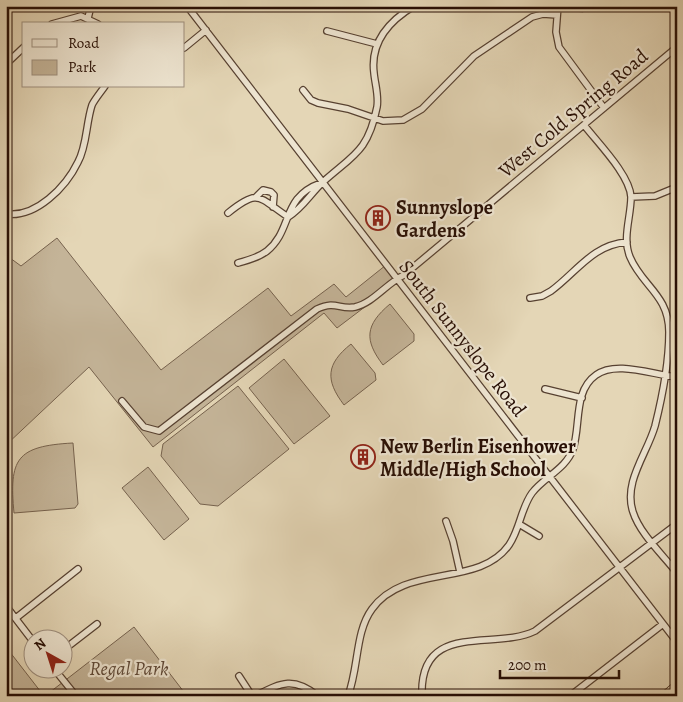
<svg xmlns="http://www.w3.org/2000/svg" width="683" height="702" font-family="Alegreya,serif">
<rect width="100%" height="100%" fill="#e4d6b6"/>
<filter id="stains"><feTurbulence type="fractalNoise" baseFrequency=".004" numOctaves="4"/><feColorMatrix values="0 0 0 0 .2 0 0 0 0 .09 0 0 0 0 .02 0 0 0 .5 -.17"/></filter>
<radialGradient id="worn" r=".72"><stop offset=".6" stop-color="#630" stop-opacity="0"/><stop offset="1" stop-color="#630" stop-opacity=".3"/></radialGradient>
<!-- green -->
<path fill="#c4b498" stroke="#76624e" d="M558,6H590L583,12L558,9Z
M57,238L161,370L268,288L291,316L334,284L346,297L386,265L399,281L337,328L324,313L153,447L89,367L6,445V255L21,266Z
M390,304L414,334V341L383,365C364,340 365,325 390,304Z
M351,344L375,373L376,380L344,405C325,380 326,364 351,344Z
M284,359L330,416L294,444L249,388Z
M238,386L289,449L218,506L200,504L161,456L163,444Z
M73,443L78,504L75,508L14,513C9,459 16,446 73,443Z
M148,467L189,519L164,540L122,488Z
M134,627L187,696H45Z
M6,647L44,696H6Z"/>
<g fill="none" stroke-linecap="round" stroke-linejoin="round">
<defs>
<path id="minor" d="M187,6L677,642
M558,6L556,32L559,47L604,108
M88,18L91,6
M52,24L81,16L98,24
M327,31L377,44
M184,48L206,30
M6,64L24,47
M303,90L311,100L318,103L348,109L383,121L403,120L422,109L474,56L532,17L543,14L557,15
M584,125C597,142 630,175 631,197C631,217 622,238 630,257C642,286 669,295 669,332C669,361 662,398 655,426C647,454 623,482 633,512C640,534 663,555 677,573
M256,197L263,190L271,192L274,195L273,207
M631,197L655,196L677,187
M228,213C259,188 258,197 288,217
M6,214C36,218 66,187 78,162C87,146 86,123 92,105C95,99 101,92 105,86
M288,217C302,209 311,193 323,182C353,155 368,152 377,107C379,96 375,84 374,73C370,42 389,21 414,6
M238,263C248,260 258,258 267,251C293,230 281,197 321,183
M530,298L542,296L551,291C577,272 592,245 627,242
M545,389L582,398
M122,401L144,427L159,431L317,309C336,300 339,310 355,307C373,303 387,283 404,275L677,47
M446,521L453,541L460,572
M519,524L539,536
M6,606L32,640
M16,618L78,569
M62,651L97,624
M55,670L76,696
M239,676L252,696
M255,696C281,683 293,676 318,696
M348,696C359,667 355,632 372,609C405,563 479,588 509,545C520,529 521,508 532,493C544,477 566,469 573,449C581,426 573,391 596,375C616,360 653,375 677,377
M422,696C419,620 494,651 535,631L677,524
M570,696L663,624"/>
<path id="highway" d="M664,696L677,685"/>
</defs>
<!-- minor casing -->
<use href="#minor" stroke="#574131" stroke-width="8"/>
<!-- highway casing -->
<use href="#highway" stroke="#280f05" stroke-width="9"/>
<!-- minor -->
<use href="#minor" stroke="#ede4d0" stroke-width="5.5"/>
<!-- highway -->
<use href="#highway" stroke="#e4d6b6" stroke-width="8"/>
</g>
<!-- icons -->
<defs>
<symbol id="building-ring" viewBox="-11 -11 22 22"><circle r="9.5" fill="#ede4d0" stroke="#8f2418" stroke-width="1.5"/><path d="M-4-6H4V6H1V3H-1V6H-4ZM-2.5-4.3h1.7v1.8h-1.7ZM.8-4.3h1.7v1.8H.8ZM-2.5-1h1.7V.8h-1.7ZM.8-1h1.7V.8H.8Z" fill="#8f2418"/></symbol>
</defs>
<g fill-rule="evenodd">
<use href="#building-ring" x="364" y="204" width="28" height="28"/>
<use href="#building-ring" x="349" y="443" width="28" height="28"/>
</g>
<g text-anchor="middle" stroke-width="4.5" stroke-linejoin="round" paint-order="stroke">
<!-- street labels -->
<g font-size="20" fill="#280f05" stroke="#ede4d0">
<text transform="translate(573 113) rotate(-40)" y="7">West Cold Spring Road</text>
<text transform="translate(463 338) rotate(52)" y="7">South Sunnyslope Road</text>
</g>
<!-- poi labels -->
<g font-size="20" font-weight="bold" fill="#280f05" stroke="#ede4d0" text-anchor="start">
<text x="396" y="214">Sunnyslope<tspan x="396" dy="23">Gardens</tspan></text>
<text x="380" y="453">New Berlin Eisenhower<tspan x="380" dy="23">Middle/High School</tspan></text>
</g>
<!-- park labels -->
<g font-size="20" font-style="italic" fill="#5f4938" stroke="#ede4d0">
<text x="129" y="675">Regal Park</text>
</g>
</g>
<!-- margin -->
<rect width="683" height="702" fill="none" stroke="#e4d6b6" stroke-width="25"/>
<rect x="8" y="8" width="668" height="687" fill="none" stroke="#280f05" stroke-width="2.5"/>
<rect x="12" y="12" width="658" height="677" fill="none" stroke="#280f05"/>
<!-- legend -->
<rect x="22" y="22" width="162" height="65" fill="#ede4d0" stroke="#9e8f7f"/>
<rect x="32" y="39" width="25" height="8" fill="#ede4d0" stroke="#9e8f7f"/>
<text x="68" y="48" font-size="15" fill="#280f05">Road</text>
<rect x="32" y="60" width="25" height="15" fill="#c4b498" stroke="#9e8f7f"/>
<text x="68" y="72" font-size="15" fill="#280f05">Park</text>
<!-- north arrow -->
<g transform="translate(48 654) rotate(321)"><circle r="24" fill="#ede4d0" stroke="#9e8f7f"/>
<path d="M0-4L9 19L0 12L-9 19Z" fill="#8f2418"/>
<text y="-8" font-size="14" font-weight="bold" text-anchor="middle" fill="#280f05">N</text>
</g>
<!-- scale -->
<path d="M500 670v8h119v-8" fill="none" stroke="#280f05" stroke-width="2.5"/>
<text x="508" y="670" font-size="15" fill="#280f05" stroke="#ede4d0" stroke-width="4" paint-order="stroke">200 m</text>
<rect width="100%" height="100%" filter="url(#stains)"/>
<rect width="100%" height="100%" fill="url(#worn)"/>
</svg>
